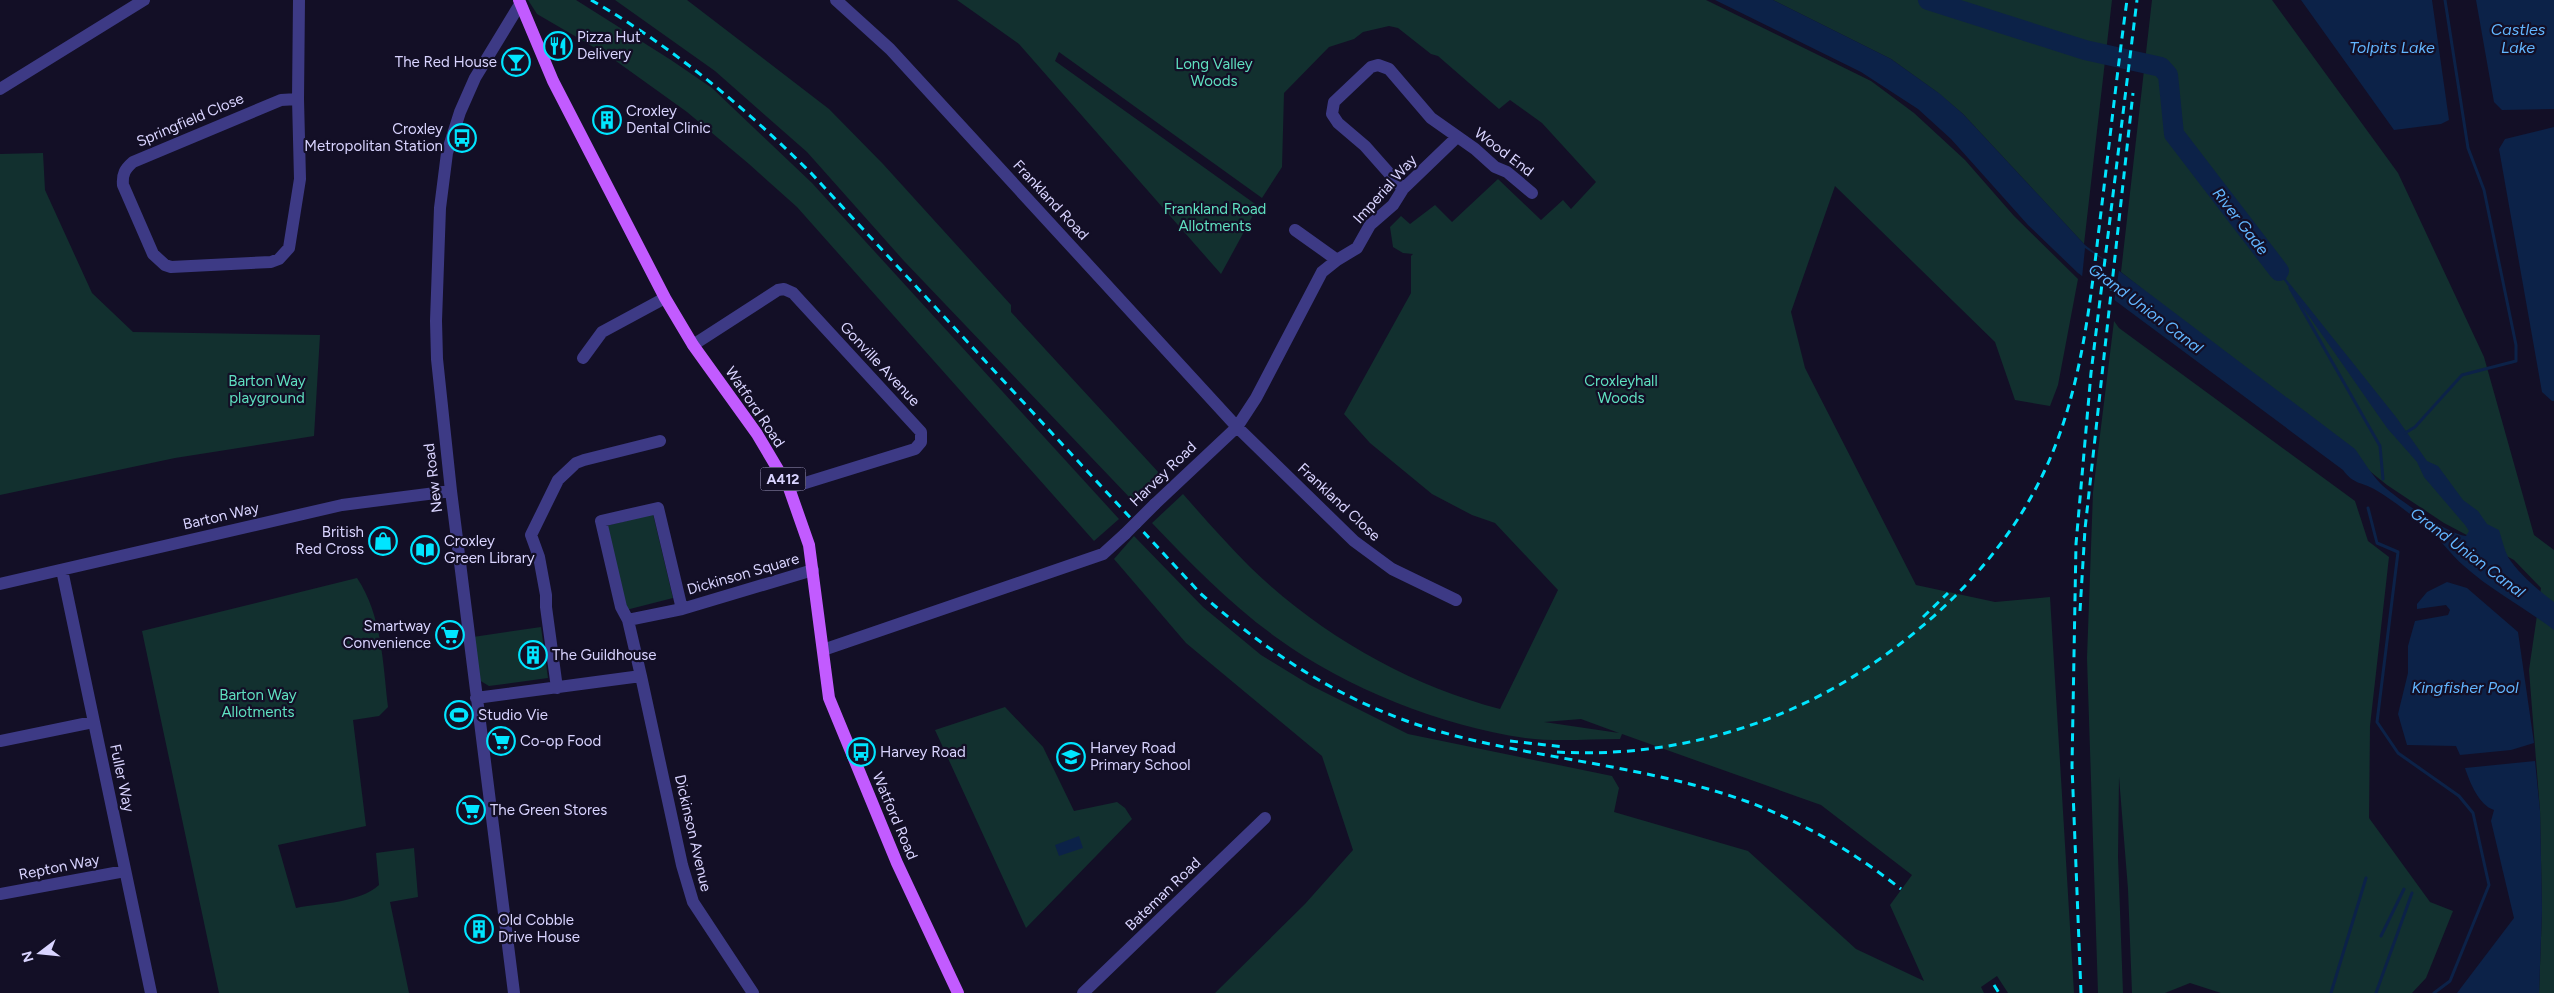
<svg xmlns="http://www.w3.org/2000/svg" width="2554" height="993" font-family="Figtree,sans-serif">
<rect width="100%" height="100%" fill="#130f26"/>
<!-- green -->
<path fill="#12302f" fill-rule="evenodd" d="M528,0H576L671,60L712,88L812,183L1119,519L1094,541L797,207L749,164L687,112L609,56L537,14Z
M615,0H687L829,109L883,164L1011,305V312L1160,474L1132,500L904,261L807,152L715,71Z
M957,0H1706L1871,81L1914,113L1965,160L2014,216L2078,279L2058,385L2050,406L2015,400L1995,342L1835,186L1791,312L1805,368L1916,585L1995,602L2050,597L2074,993H2008L1997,976L1981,987L1984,993H1215L1305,904L1353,850L1322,756L1186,643L1114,559L1134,536L1203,607L1261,655L1310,685L1408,734L1612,776L1619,788L1614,812L1748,851L1856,949L1924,981L1890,905L1912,875L1821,805L1622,734L1620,739C1588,739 1556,742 1525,738C1441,726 1346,688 1277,638C1231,605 1191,564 1152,523L1183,494C1205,519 1227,544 1250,567C1319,634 1408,685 1500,709L1558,590L1495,523L1472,515L1432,494L1370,443L1344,414L1411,293V256L1413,254L1403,253L1393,247L1390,227L1401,216L1410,224L1435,205L1452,222L1498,179L1541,220L1563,200L1571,209L1596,182L1542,123L1510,100L1499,109L1438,56L1431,54L1398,28L1389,26L1363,32L1354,39L1329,47L1284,93L1282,167L1262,198L1059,52L1055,61L1258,206L1221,274L1019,44ZM1581,719L1619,733L1544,722Z
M1773,0H2112L2084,244L1963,114L1937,92L1891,59Z
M2152,0H2272L2398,173L2484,357L2534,535L2554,550V993H2539L2542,910L2540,811L2529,670L2541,588L2514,560L2444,523L2387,485L2121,272Z
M43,153L45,190L92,293L133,332L320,335L314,436L175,458L0,495V154Z
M2114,321L2119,328L2355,501L2368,541L2389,557L2370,726L2369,818L2430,902L2453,911L2426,978L2412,993H2221L2190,983L2165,993H2132L2128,889L2119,777L2118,857L2123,993H2098L2087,658L2093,492Z
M653,514L673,598L626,610L606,526Z
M357,578C382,615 383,664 388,707L379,716L353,720L366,826L278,845L296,908C321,903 359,903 379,885L376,853L414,848L418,897L390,902L409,993H219L142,631Z
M541,627L548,678L489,686L479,680L473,637Z
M1005,707L1043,747L1074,811L1117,802L1125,808L1132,819L1026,928L935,730Z"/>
<!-- water -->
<path fill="#0c2248" d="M1715,0H1773L1891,59L1940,94L1963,114L2085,245L2355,449C2363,460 2371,474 2381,484C2393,496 2451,536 2466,536L2469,531L2465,525L2424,477L2417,462L2387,428L2263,250L2396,417L2427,461L2438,466L2463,500L2478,511L2487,524L2499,530C2502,539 2504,549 2508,557C2517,572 2540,592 2554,602V630C2524,607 2492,591 2464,566C2451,555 2436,534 2424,525C2408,513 2392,499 2374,489C2361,482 2353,484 2343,470L2078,273L2028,225L1951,139L1918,109L1861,72Z
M2301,0H2432L2449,120L2441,124L2394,130Z
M2476,0H2554V109L2502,110L2494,102Z
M2554,127V401H2552L2542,392L2499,149L2505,139Z
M2447,582L2467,588L2518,632L2534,743L2511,750L2460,755L2456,746L2407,745L2398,714L2408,673V646L2415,621L2448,615L2450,610L2446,605L2417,609V604L2427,592Z
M2535,761L2540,811L2542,910L2539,993H2457L2514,918L2491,821L2494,810C2479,805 2470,783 2465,768Z
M1079,836L1083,848L1059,856L1055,845Z"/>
<!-- pier -->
<path fill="#130f26" d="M2085,248L2119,270L2114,303L2082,278Z"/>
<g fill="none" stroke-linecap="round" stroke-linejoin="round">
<!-- stream -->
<path stroke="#0c2248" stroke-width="3" d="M2290,288L2380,446L2383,479
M2405,433L2415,427L2462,375L2516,361V345L2484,190L2468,148L2445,0
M2368,508L2377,543L2398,552L2377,722L2398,753L2459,796L2473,813L2489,885L2450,981L2434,993
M2381,936L2404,889
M2331,993L2366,878
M2376,993L2412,893"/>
<!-- river -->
<path stroke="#0c2248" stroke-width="20" d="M1928,0L2085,50L2161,67L2168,75L2174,134L2279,271"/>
<!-- street -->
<path stroke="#3d3a85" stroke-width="12" d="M836,0L890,49L1237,427L1354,541L1392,569L1456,600
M0,89L144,0
M298,99L281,100L133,162C125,169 122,174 123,185L153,254L165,265L171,267L271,262L279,259L289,248L300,179L298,99L299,0
M1403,189L1365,146L1338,123L1332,114L1334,102L1371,67L1378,65L1389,69L1431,118L1475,149L1495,167L1507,172L1532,193
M1337,260L1357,248L1370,225L1393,205L1403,189L1456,138
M693,345L778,290L784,289L793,293L921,432V442L915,449L789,488
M583,358L602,332L665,298
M1155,504L1237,427L1256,398L1322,272L1337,260L1295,230
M62,570L151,993
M0,584L342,505L451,491
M628,620L621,607L601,521L658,508L682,609
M823,650L1103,554L1125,534
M641,676L682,865L693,902L753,993
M557,688L546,607V595L539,557L531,535L558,480L576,463L584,460L660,441
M476,698L641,676L628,620L682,609L813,570
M0,741L93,722
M0,894L125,871
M514,993L451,491L437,359L436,321L440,208L447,153L460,112L475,78L520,4
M1083,993L1265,818"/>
<!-- primary -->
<path stroke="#c25bff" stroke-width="12" d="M519,0L553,81L665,298L693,345L757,434L789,488L809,545L829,698L897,863L958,993"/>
<!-- rail -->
<path stroke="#00e5ff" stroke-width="3" stroke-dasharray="8 6" stroke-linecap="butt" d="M591,0C673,47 744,107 811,173L1201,594C1271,655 1344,703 1434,730C1537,760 1649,765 1751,803C1806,824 1855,853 1901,889
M2080,611L2085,529L2133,93
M1923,617L1948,593
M1510,741L1565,747
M1557,752C1659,758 1763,732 1851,678C1931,628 2003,559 2044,472C2081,394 2090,305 2100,220C2109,147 2117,73 2127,0
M1994,985L1999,993
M2081,993L2072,766L2076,544L2091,373L2137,0"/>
<!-- street-bridge -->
<path stroke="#3d3a85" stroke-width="12" d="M1125,534L1155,504"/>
</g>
<!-- icons -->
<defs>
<symbol id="restaurant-ring" viewBox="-11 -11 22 22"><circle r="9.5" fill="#130f26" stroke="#00e5ff" stroke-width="1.5"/><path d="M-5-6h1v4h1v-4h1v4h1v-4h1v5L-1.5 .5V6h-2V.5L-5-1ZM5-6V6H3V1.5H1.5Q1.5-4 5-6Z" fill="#00e5ff"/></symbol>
<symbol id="bar-ring" viewBox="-11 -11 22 22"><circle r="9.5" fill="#130f26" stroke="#00e5ff" stroke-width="1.5"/><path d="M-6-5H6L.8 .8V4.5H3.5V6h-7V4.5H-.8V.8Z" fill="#00e5ff"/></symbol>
<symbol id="building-ring" viewBox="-11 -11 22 22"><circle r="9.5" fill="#130f26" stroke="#00e5ff" stroke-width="1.5"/><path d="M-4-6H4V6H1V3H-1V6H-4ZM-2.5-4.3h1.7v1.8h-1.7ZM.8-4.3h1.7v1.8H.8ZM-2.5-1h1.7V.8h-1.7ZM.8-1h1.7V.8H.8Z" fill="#00e5ff"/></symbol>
<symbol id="bus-ring" viewBox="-11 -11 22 22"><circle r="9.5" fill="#130f26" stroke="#00e5ff" stroke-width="1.5"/><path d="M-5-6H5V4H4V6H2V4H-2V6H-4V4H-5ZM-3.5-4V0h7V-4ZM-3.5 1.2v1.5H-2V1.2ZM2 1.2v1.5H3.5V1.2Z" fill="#00e5ff"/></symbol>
<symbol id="shop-ring" viewBox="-11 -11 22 22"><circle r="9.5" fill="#130f26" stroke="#00e5ff" stroke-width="1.5"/><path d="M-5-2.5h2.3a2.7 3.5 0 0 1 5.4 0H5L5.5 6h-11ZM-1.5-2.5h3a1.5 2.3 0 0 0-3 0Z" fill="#00e5ff"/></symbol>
<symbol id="library-ring" viewBox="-11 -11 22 22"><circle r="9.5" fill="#130f26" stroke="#00e5ff" stroke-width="1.5"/><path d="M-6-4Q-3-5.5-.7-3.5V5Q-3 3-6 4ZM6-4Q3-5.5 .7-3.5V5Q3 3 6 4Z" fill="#00e5ff"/></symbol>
<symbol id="supermarket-ring" viewBox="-11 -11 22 22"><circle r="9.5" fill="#130f26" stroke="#00e5ff" stroke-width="1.5"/><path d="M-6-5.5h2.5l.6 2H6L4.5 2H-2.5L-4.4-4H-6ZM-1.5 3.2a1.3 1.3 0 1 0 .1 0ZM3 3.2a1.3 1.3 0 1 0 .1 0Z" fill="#00e5ff"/></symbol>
<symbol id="stadium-ring" viewBox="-11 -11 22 22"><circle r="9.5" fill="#130f26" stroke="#00e5ff" stroke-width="1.5"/><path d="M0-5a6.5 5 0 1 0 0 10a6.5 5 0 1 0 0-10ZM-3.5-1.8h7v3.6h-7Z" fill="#00e5ff"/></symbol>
<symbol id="school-ring" viewBox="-11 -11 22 22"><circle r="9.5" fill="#130f26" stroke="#00e5ff" stroke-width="1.5"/><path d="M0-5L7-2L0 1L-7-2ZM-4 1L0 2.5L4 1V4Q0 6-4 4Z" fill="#00e5ff"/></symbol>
</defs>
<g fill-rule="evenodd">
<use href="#restaurant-ring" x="542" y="30" width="32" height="32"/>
<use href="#bar-ring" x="500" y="46" width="32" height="32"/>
<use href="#building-ring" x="591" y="104" width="32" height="32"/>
<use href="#bus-ring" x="446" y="122" width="32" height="32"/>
<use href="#shop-ring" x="367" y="525" width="32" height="32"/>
<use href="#library-ring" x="409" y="534" width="32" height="32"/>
<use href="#supermarket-ring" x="434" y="619" width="32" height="32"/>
<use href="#building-ring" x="517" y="639" width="32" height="32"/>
<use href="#stadium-ring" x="443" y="699" width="32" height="32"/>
<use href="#supermarket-ring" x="485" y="725" width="32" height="32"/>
<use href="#bus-ring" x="845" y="736" width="32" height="32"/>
<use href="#school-ring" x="1055" y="741" width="32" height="32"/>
<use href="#supermarket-ring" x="455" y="794" width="32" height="32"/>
<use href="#building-ring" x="463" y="913" width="32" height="32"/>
</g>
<g text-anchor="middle" stroke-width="4.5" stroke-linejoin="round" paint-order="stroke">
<!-- shield labels -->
<rect fill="#130f26" stroke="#9e99be" stroke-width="1" x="760.5" y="467.5" width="45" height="23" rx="4"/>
<g font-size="14" font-weight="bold" fill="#d9d4ff">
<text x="783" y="484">A412</text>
</g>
<!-- poi labels -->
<g font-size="15" fill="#d9d4ff" stroke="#130f26" text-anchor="start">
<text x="577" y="42">Pizza Hut<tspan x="577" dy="17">Delivery</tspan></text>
<text x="497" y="67" text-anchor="end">The Red House</text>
<text x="626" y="116">Croxley<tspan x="626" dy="17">Dental Clinic</tspan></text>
<text x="443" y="134" text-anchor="end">Croxley<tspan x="443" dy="17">Metropolitan Station</tspan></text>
<text x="364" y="537" text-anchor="end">British<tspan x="364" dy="17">Red Cross</tspan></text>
<text x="444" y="546">Croxley<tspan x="444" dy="17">Green Library</tspan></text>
<text x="431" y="631" text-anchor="end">Smartway<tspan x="431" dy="17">Convenience</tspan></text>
<text x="552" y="660">The Guildhouse</text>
<text x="478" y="720">Studio Vie</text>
<text x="520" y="746">Co-op Food</text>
<text x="1090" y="753">Harvey Road<tspan x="1090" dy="17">Primary School</tspan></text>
<text x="880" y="757">Harvey Road</text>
<text x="490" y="815">The Green Stores</text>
<text x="498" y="925">Old Cobble<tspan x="498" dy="17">Drive House</tspan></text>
</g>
<!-- park labels -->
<g font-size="15" fill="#5fe0c0" stroke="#130f26">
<text x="1214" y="69">Long Valley<tspan x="1214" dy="17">Woods</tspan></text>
<text x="1215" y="214">Frankland Road<tspan x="1215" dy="17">Allotments</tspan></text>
<text x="267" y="386">Barton Way<tspan x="267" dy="17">playground</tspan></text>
<text x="1621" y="386">Croxleyhall<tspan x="1621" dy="17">Woods</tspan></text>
<text x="258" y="700">Barton Way<tspan x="258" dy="17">Allotments</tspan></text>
</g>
<!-- street labels -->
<g font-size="15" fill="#d9d4ff" stroke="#130f26">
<text transform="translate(190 120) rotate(-23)" y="5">Springfield Close</text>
<text transform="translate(1504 152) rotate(37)" y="5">Wood End</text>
<text transform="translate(1385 189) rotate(-48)" y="5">Imperial Way</text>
<text transform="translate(1051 200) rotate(47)" y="5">Frankland Road</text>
<text transform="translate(880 364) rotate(47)" y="5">Gonville Avenue</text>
<text transform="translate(755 407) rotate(56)" y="5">Watford Road</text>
<text transform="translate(1163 474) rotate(-44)" y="5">Harvey Road</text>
<text transform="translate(433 478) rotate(-97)" y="5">New Road</text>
<text transform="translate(1339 502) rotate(43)" y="5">Frankland Close</text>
<text transform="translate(221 516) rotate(-13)" y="5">Barton Way</text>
<text transform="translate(743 574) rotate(-16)" y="5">Dickinson Square</text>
<text transform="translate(122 778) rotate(78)" y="5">Fuller Way</text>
<text transform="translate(895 816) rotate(67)" y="5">Watford Road</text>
<text transform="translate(693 833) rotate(77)" y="5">Dickinson Avenue</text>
<text transform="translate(59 867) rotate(-11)" y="5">Repton Way</text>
<text transform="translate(1163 894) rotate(-44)" y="5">Bateman Road</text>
</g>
<!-- water labels -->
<g font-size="16" font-style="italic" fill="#62b6ff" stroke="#130f26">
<text x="2518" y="35">Castles<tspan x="2518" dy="18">Lake</tspan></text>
<text x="2392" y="53">Tolpits Lake</text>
<text transform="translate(2241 221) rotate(52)" y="6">River Gade</text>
<text transform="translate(2146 308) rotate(37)" y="6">Grand Union Canal</text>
<text transform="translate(2468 552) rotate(37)" y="6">Grand Union Canal</text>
<text x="2465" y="693">Kingfisher Pool</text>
</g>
</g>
<!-- north arrow -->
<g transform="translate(40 953) rotate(254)" stroke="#130f26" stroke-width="4" paint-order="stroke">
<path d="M0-4L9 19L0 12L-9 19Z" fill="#d9d4ff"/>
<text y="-8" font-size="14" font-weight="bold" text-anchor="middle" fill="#d9d4ff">N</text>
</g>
</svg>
